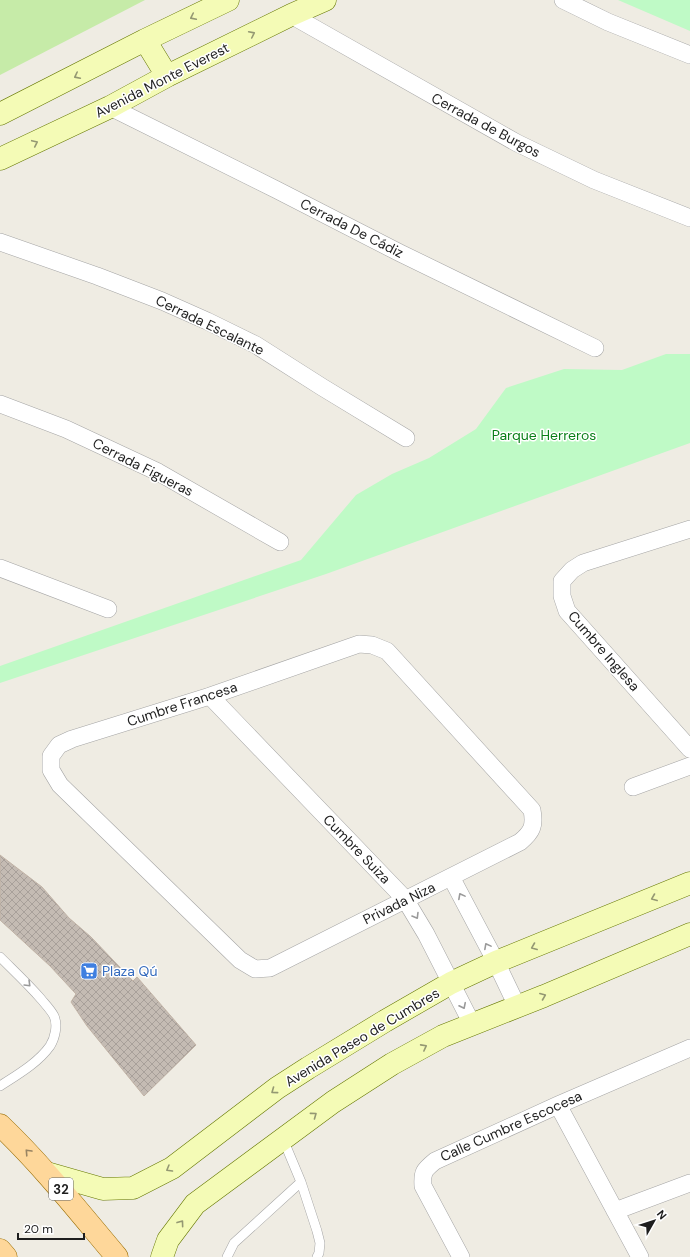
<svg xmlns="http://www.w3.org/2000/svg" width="690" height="1257" font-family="'DM Sans',sans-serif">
<defs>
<pattern id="building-cross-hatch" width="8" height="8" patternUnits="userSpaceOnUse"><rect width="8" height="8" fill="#c4bbb3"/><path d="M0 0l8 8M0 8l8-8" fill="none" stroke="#a8a09a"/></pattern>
</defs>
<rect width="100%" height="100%" fill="#efece3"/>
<!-- grass -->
<path fill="#c6eba8" d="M0,0H145L0,75Z"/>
<!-- park -->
<path fill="#bffac6" d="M618,0H690V31Z
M666,354H690V443L326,574L0,683V666L301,560L356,495L392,474L429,458L476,429L506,388L564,369L622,370Z"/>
<!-- building -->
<path fill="url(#building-cross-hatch)" stroke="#c1b3a6" d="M0,855L42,887L69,918L91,937L133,981L137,977L196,1045L144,1096L87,1026L71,1002L76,994L50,966L0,920Z"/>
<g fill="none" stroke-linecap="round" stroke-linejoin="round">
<defs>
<path id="lane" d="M0,957C14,971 28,984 41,999C45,1004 51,1010 54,1016C58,1025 55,1038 50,1046C38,1063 17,1075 0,1086
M283,1139L301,1182L317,1231L320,1243L319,1253L317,1257
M227,1257L234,1243L301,1182"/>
<path id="street" d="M563,0L608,22L690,55
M291,15L517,143L594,180L690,218
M110,107L277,190L400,253L595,348
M0,242L97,276L162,301L207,321L256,345L322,387L406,438
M0,404L66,429L158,472L280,542
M690,529L583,563L572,570L562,581V596L567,611L690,749
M0,568L108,609
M359,644L372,645L387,651L532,810C535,826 532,832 520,842L270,968L255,969L240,960L60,785L51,770V756L59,745L72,739L210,696Z
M210,696L405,899L426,934L472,1024
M633,787L690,766
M451,877L496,962L517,1006
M558,1105L640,1257
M615,1211L690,1183
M461,1257L423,1186C422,1172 424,1170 435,1161L558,1105L690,1048"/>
<path id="secondary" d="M145,40L167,76
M0,114L145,40L228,0
M0,159L110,107L167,76L291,15L325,0
M47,1173L103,1189L133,1188L172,1168L277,1088L308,1068L385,1021L451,983L496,962L690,883
M162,1257L168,1240L195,1204L333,1102L392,1064L443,1036L544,996L690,934"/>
<path id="primary" d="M0,1125C43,1166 79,1212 117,1257
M0,1250L6,1257"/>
</defs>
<!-- lane casing -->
<use href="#lane" stroke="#a5a5a5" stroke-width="10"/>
<!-- street casing -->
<use href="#street" stroke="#a5a5a5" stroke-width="18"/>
<!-- secondary casing -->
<use href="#secondary" stroke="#657702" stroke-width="23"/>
<!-- primary casing -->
<use href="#primary" stroke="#986c00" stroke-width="23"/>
<!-- lane -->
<use href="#lane" stroke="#fff" stroke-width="9"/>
<!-- street -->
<use href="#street" stroke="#fff" stroke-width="17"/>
<!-- secondary -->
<use href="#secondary" stroke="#f4fbb6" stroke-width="22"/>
<!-- primary -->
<use href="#primary" stroke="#fed79a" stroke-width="22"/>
</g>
<!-- one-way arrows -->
<defs><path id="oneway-chevron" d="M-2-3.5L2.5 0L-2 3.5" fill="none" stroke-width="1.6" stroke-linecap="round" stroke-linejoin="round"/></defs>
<g stroke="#949872">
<use href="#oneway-chevron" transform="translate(193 17) rotate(154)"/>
<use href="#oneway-chevron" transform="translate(252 34) rotate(-26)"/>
<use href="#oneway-chevron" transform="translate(77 76) rotate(153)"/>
<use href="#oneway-chevron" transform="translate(35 143) rotate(-25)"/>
<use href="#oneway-chevron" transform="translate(654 898) rotate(158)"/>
<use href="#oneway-chevron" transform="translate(534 947) rotate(158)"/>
<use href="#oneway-chevron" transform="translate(543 996) rotate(-22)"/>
<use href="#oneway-chevron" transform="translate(424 1047) rotate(-28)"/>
<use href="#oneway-chevron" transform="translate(274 1091) rotate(144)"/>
<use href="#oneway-chevron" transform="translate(314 1115) rotate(-36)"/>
<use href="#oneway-chevron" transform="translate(169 1169) rotate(150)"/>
<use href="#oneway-chevron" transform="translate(181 1223) rotate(-54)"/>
</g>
<g stroke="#9a9a9a">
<use href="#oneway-chevron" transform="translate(461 896) rotate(-118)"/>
<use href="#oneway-chevron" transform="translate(416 916) rotate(59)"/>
<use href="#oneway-chevron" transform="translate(487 946) rotate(-118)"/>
<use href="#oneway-chevron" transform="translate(28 984) rotate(45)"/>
<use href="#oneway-chevron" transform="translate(463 1006) rotate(64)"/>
</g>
<use stroke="#998462" href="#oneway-chevron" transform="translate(28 1152) rotate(-133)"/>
<!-- icons -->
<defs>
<symbol id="supermarket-square" viewBox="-11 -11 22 22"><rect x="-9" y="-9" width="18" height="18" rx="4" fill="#3f7fe0" stroke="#fff"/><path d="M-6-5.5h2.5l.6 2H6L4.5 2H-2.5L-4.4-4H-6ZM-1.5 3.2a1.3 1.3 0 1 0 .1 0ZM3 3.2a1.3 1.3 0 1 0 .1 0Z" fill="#fff"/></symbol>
</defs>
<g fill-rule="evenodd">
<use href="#supermarket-square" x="79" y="961" width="20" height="20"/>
</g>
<g text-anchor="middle" stroke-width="3" stroke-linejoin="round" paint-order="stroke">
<!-- shield labels -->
<rect fill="#fff" stroke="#626262" stroke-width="1" x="49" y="1178" width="24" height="22" rx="3"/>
<g font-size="13" font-weight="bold" fill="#1e1e1e">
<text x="61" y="1194">32</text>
</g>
<!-- street labels -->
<g font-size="14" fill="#1e1e1e" stroke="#fff">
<text transform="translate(162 80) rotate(-27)" y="5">Avenida Monte Everest</text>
<text transform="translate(486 125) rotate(28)" y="5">Cerrada de Burgos</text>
<text transform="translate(352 228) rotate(27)" y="5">Cerrada De Cádiz</text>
<text transform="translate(210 325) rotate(26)" y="5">Cerrada Escalante</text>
<text transform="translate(143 467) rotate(27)" y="5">Cerrada Figueras</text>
<text transform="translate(604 651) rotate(49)" y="5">Cumbre Inglesa</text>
<text transform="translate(182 704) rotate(-18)" y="5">Cumbre Francesa</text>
<text transform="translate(357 849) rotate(46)" y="5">Cumbre Suiza</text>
<text transform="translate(399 903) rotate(-26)" y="5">Privada Niza</text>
<text transform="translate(362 1037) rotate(-31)" y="5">Avenida Paseo de Cumbres</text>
<text transform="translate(511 1126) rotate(-24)" y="5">Calle Cumbre Escocesa</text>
</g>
<!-- park labels -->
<g font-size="14" fill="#097f18" stroke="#fff">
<text x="544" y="440">Parque Herreros</text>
</g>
<!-- shop labels -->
<g font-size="14" fill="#366cbe" stroke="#fff" text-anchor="start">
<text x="102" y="976">Plaza Qú</text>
</g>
</g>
<!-- north arrow -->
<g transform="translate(654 1221) rotate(51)" stroke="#ffffff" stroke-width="3" paint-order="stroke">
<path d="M0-3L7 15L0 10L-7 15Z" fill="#1e1e1e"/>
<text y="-6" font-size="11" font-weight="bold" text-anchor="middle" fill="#1e1e1e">N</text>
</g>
<!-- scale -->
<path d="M18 1233v6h66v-6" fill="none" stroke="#1e1e1e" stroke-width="2"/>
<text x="24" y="1233" font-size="12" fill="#1e1e1e" stroke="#ffffff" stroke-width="3" paint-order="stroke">20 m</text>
</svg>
